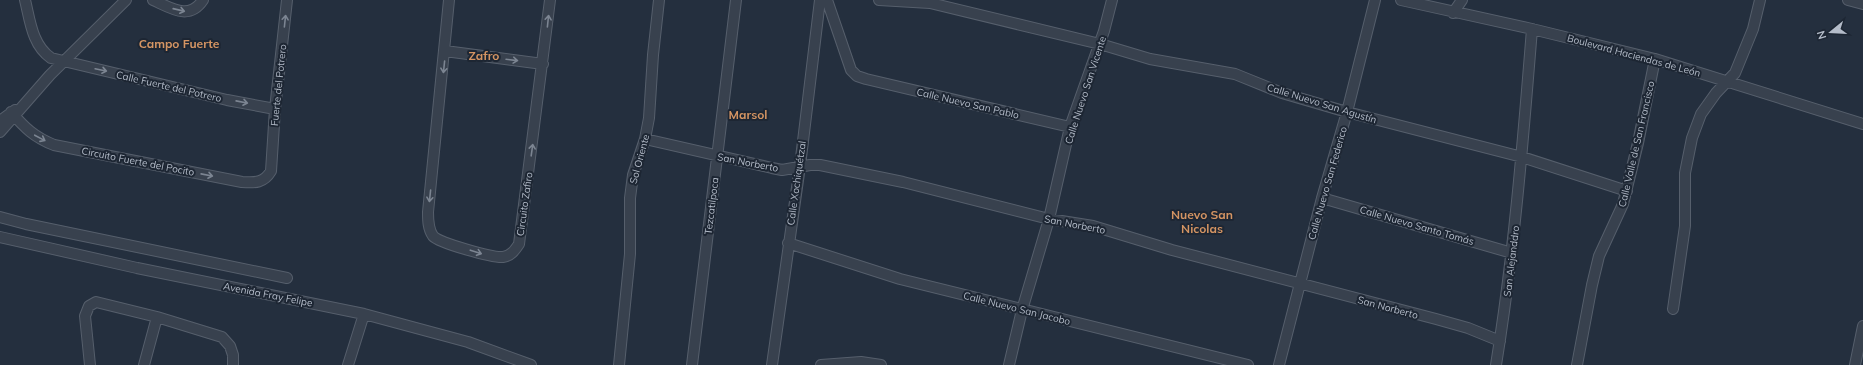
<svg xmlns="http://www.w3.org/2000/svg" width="1863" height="365" font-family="Mulish,sans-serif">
<rect width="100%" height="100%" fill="#242f3e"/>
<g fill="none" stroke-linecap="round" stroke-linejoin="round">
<defs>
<path id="street" d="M25,0C30,20 32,45 51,58L227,100L275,109
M153,0C171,8 189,21 203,0
M449,0L428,212C428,220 428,229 433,236C439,243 493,258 503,257C511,256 515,250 519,244L550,0
M827,0L851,70L857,76L866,79L1070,127
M879,0L930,3L1100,44L1150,59L1235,74L1282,93L1347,112L1522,157L1627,191
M1401,0L1532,29L1655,59L1863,124
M1848,0L1863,4
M1453,13L1462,0
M445,51L543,64
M11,112C25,128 34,137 54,145L242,182C255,183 264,183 271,171L275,109L287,0
M0,121L15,110
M0,132L50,75L126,0
M645,139L772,168L782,170L810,165H820L903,182L1049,219L1093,226L1172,250L1436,319L1468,328L1500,341
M1322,198L1512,253
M0,217L26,224L287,278
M0,237L137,268L364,314L468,342L531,365
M788,243L900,279L1248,365
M1673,309L1685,226V173L1692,138L1701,114L1716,93L1735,73L1753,29L1760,0
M157,317L222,337L230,346L233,355V365
M90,365L85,316L89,306L96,302L157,317L144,365
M348,365L364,314
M619,365L630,254V198L633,175L645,139L649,118L653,55L659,0
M692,365L736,0
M772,365L800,166L820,0
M821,365L861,362L881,365
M1009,365L1022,310L1049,219L1070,127L1104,31L1112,0
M1279,365L1322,198L1347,112L1375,0
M1496,365C1514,254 1523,141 1532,29
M1577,365L1592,285L1599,256L1623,204L1638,143L1655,59
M1855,365L1863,326"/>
</defs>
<!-- street casing -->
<use href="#street" stroke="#565f6c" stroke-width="12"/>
<!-- street -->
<use href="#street" stroke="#38414e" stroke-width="10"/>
</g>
<!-- one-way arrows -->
<defs><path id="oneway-shaft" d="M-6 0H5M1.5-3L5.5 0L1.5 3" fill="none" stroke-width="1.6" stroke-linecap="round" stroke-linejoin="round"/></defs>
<g stroke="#7c8592">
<use href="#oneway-shaft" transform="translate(179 10) rotate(13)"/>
<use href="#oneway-shaft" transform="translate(285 21) rotate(-84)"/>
<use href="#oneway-shaft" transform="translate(548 21) rotate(-84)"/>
<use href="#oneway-shaft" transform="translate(512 60) rotate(7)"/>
<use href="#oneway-shaft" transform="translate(444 67) rotate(96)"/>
<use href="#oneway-shaft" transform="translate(101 70) rotate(12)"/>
<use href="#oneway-shaft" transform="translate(242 102) rotate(11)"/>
<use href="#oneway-shaft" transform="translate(40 138) rotate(28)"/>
<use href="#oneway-shaft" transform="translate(532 150) rotate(-82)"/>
<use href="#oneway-shaft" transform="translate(207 175) rotate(11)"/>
<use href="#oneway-shaft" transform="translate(430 196) rotate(96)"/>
<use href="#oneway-shaft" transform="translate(476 252) rotate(18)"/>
</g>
<g text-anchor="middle" stroke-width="4" stroke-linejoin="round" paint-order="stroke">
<!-- street labels -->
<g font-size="10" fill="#b4bcc9" stroke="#1d2633">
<text transform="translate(1634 55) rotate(15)" y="4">Boulevard Haciendas de León</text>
<text transform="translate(278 85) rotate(-84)" y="4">Fuerte del Potrero</text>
<text transform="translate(169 86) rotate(13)" y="4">Calle Fuerte del Potrero</text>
<text transform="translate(1085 90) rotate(-72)" y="4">Calle Nuevo San Vicente</text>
<text transform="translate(968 103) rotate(13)" y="4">Calle Nuevo San Pablo</text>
<text transform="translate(1322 103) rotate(17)" y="4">Calle Nuevo San Agustín</text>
<text transform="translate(1636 144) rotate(-77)" y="4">Calle Valle de San Francisco</text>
<text transform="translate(639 159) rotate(-75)" y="4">Sol Oriente</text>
<text transform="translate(138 161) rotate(11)" y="4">Circuito Fuerte del Pocito</text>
<text transform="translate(748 162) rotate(11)" y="4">San Norberto</text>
<text transform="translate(796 183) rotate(-82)" y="4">Calle Xochiquétzal</text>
<text transform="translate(1327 183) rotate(-74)" y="4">Calle Nuevo San Federico</text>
<text transform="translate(524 204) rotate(-82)" y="4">Circuito Zafiro</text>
<text transform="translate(711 206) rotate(-83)" y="4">Tezcatilpoca</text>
<text transform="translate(1075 224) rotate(11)" y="4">San Norberto</text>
<text transform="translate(1417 225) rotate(16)" y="4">Calle Nuevo Santo Tomás</text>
<text transform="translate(1511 261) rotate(-83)" y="4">San Alejanddro</text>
<text transform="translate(268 294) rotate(11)" y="4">Avenida Fray Felipe</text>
<text transform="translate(1388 307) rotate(15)" y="4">San Norberto</text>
<text transform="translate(1017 308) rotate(14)" y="4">Calle Nuevo San Jacobo</text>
</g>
<!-- quarter labels -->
<g font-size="12" font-weight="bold" fill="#d59563" stroke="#1d2633">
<text x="179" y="48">Campo Fuerte</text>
<text x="484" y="60">Zafro</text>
<text x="748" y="119">Marsol</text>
<text x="1202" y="219">Nuevo San<tspan x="1202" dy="14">Nicolas</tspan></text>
</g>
</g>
<!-- north arrow -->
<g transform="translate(1831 32) rotate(252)" stroke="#1d2633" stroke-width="3" paint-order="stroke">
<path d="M0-3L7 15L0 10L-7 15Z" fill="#b4bcc9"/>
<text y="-6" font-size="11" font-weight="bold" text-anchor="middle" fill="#b4bcc9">N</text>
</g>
</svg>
